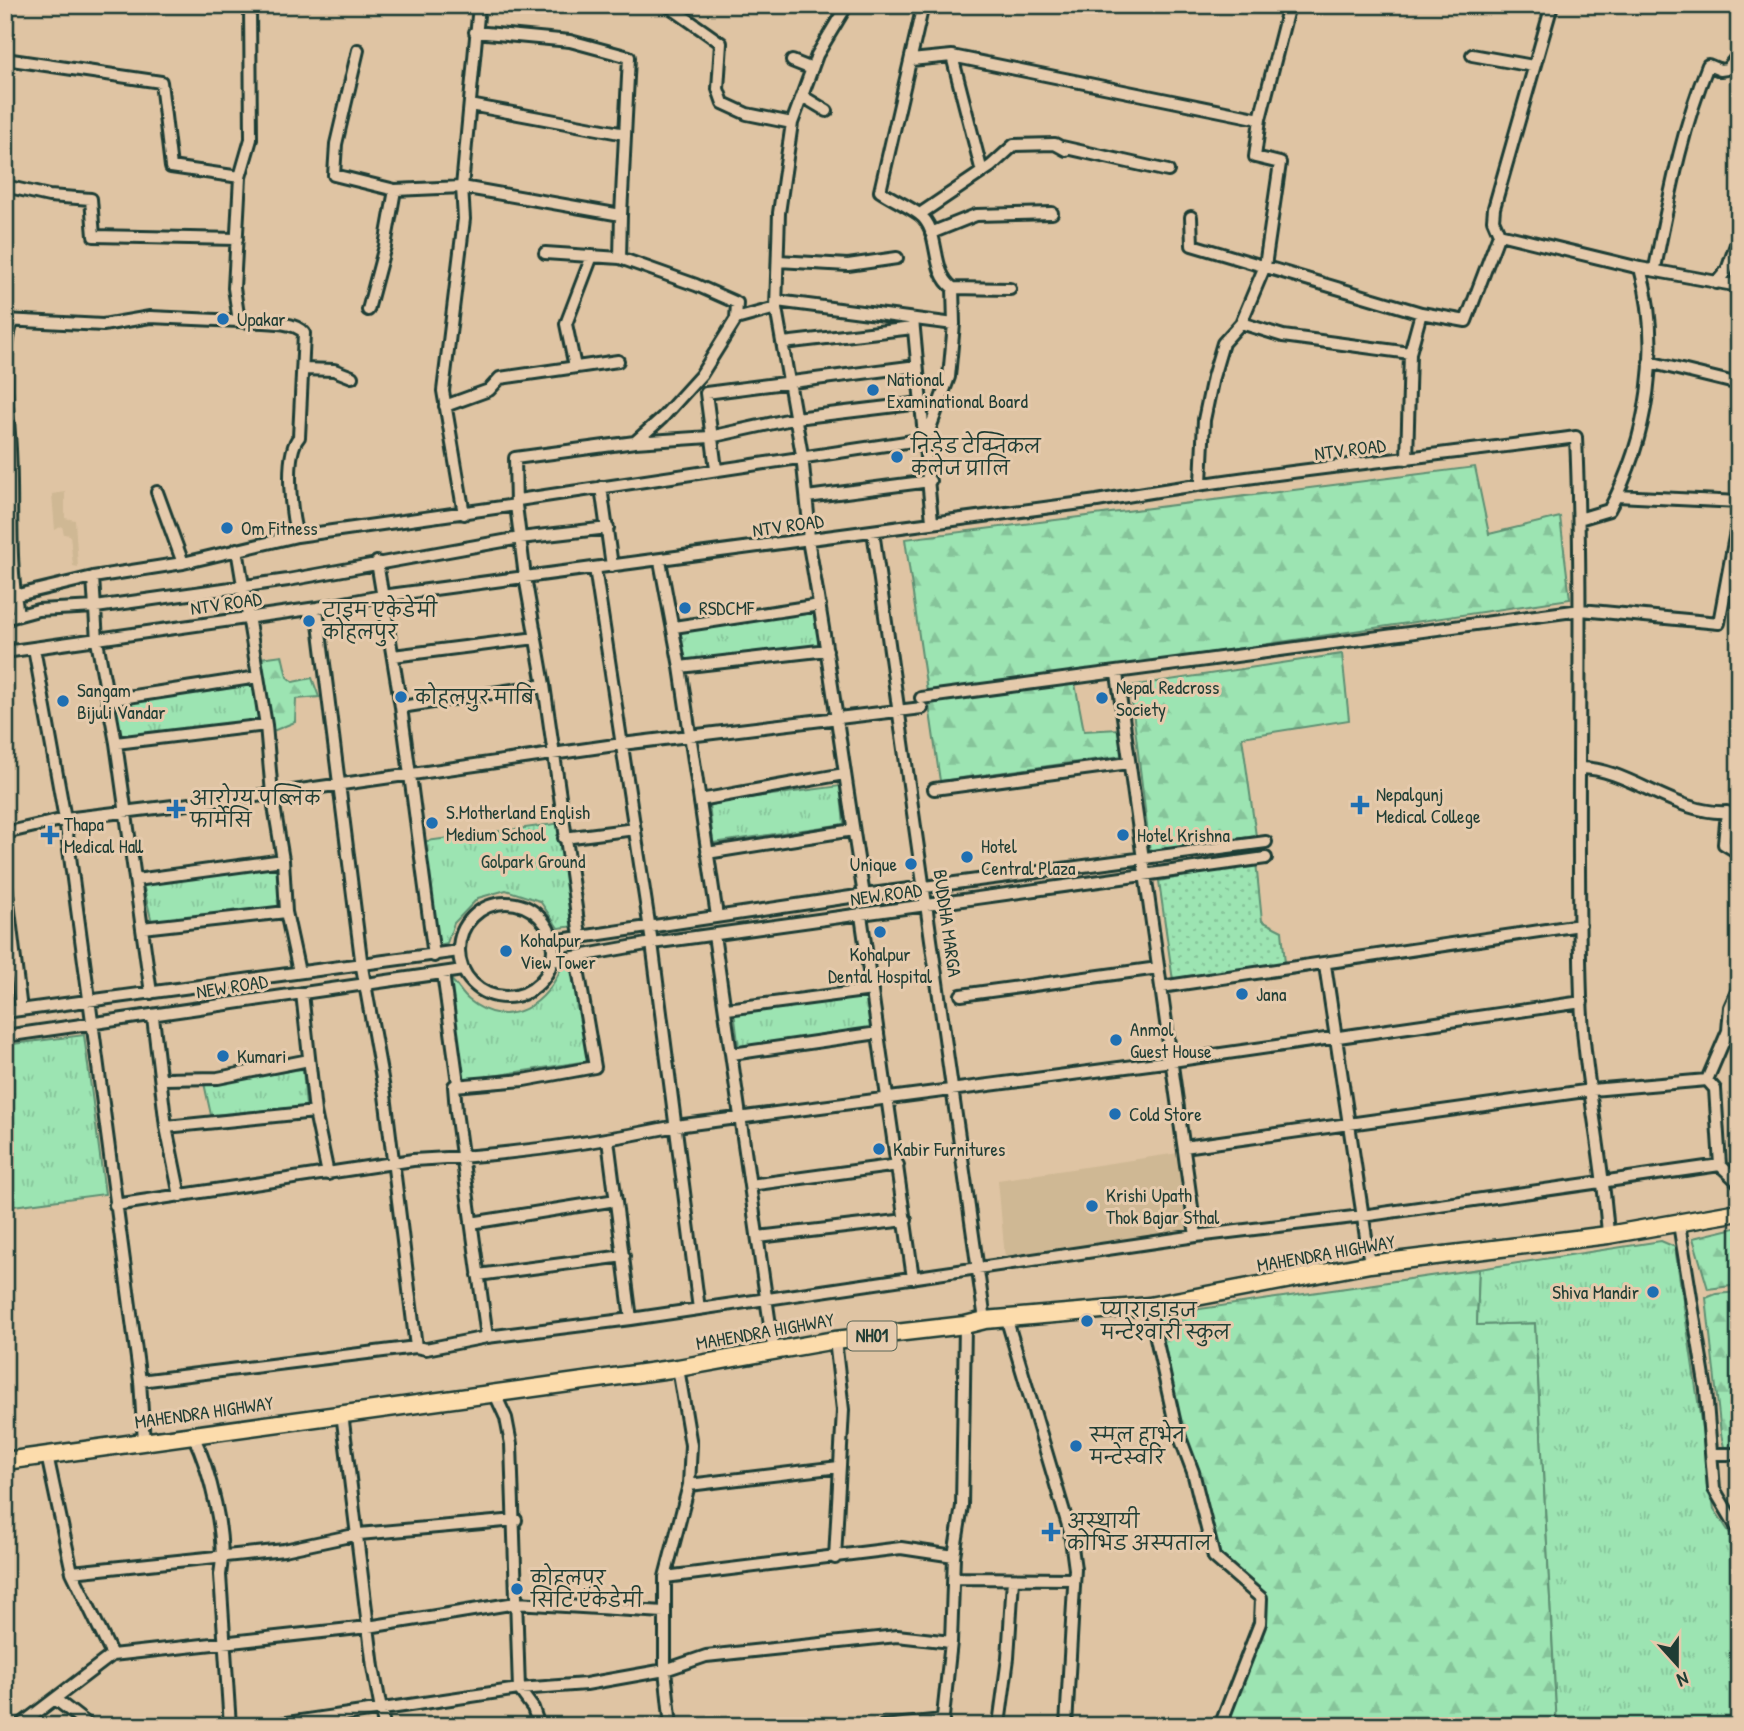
<svg xmlns="http://www.w3.org/2000/svg" width="1744" height="1731" font-family="'Patrick Hand','Playpen Sans Deva',sans-serif">
<defs>
<pattern id="grass-dots" width="8" height="8" patternUnits="userSpaceOnUse" patternTransform="scale(1.75)"><rect width="8" height="8" fill="#9ce4b2"/><path d="M2 2h.1M6 6h.1" fill="none" stroke="#86c49a" stroke-width="1.8" stroke-linecap="round"/></pattern>
<pattern id="forest-firs" width="22" height="20" patternUnits="userSpaceOnUse" patternTransform="scale(1.75)"><rect width="22" height="20" fill="#9ce4b2"/><path d="M5 1l3.5 6h-7zM16 11l3.5 6h-7z" fill="#86c49a"/></pattern>
<pattern id="park-tufts" width="24" height="20" patternUnits="userSpaceOnUse" patternTransform="scale(1.75)"><rect width="24" height="20" fill="#9ce4b2"/><path d="M3 7l-1-3M5 7V3M7 7l1-3M15 17l-1-3M17 17v-4M19 17l1-3" fill="none" stroke="#86c49a"/></pattern>
</defs>
<rect width="100%" height="100%" fill="#dfc4a3"/>
<filter id="ink" filterUnits="userSpaceOnUse"><feTurbulence type="fractalNoise" baseFrequency=".0143" numOctaves="2"/><feDisplacementMap in="SourceGraphic" scale="14" xChannelSelector="R" yChannelSelector="G"/><feConvolveMatrix kernelMatrix="1 2 1 2 8 2 1 2 1" color-interpolation-filters="sRGB"/></filter>
<g filter="url(#ink)">
<!-- built -->
<path fill="#cfb894" d="M65,492V518L75,520L78,567L73,566L70,535L64,534L62,526L55,530L52,494Z
M1178,1153L1188,1232L1005,1258L998,1180Z"/>
<!-- grass -->
<path fill="url(#grass-dots)" stroke="#5e9073" stroke-width="2" d="M1256,862L1262,921L1282,931L1285,963L1173,981L1159,881Z"/>
<!-- forest -->
<path fill="url(#forest-firs)" stroke="#5e9073" stroke-width="2" d="M1475,467L1489,534L1560,517L1570,599L1073,673L1084,731L1119,729L1121,756L940,781L905,539Z
M1342,654L1349,720L1242,737L1256,836L1150,851L1130,686Z
M282,655L287,677L293,682L312,678L319,697L296,699L295,722L273,731C263,710 258,682 261,658Z
M1739,1227V1285L1708,1289L1693,1238Z
M1479,1269L1477,1325L1535,1323L1557,1726H1220L1260,1623L1261,1598L1214,1557L1175,1424L1158,1315Z
M1739,1292V1451L1724,1447L1721,1434L1706,1298L1716,1294Z"/>
<!-- park -->
<path fill="url(#park-tufts)" stroke="#5e9073" stroke-width="2" d="M818,609L822,646L685,662L679,631Z
M255,679L263,724L117,741L110,702Z
M840,786L844,824L713,843L709,803Z
M562,823L576,926L558,928L540,901L506,890L478,898L454,923L447,943L435,946L419,842Z
M276,865L281,908L152,923L143,884Z
M576,961L594,1060L460,1081L446,976C457,982 460,993 469,1000C508,1032 549,1004 563,963Z
M869,994L876,1032L739,1050L734,1011Z
M84,1035L105,1194L5,1207V1045Z
M303,1069L306,1107L211,1115L204,1083Z
M1661,1241L1675,1247L1714,1509L1739,1547V1726H1557L1535,1323L1477,1325L1479,1269Z"/>
<g fill="none" stroke-linecap="round" stroke-linejoin="round">
<defs>
<path id="minor" d="M667,5L721,43L718,89L723,103L747,114L792,123
M847,5L817,55L792,123L779,213L776,308L802,455L809,524L808,540C830,658 844,777 864,895
M1552,5L1494,208L1493,220L1499,234L1640,268L1739,286
M475,32L570,41L629,57L621,215
M358,50L336,144L334,175L395,190L462,187L621,215L620,258L696,285L737,303L736,319L776,308
M1472,55L1533,66
M952,56L1260,119
M5,59L161,82L171,167L240,177
M911,60L952,56L982,172
M792,61L812,69
M802,96L827,111
M470,105L625,134
M1062,147L1168,171
M5,186L49,196L91,199L94,236L237,239
M920,214L991,166L1014,145L1055,144L1066,150
M1191,217L1192,245L1421,313L1466,321L1499,234
M931,233L976,215L1052,213
M545,253L620,258
M778,261L848,265L897,258
M1655,268C1669,199 1681,131 1708,65L1720,70L1727,69L1739,54
M1716,283L1727,270L1739,236
M953,288L1010,289
M777,301L954,324
M368,310L385,246L395,190
M913,319L932,521
M5,320L103,325L150,317L239,321L234,288L240,177L251,139L250,5
M12,321C0,360 8,408 10,449C13,504 8,559 18,614
M239,321C256,323 293,319 304,333L299,437C284,454 291,514 297,536
M1241,323L1283,336L1410,353
M783,343L913,328
M1649,362L1739,384
M575,367L566,324L592,256
M303,369L334,370L352,377
M445,406L489,390L500,378L618,361
M635,442L662,418L701,375L736,319
M1407,459L1410,353L1421,313
M716,469L706,393L917,366
M1201,482L1204,420L1213,377L1223,343L1241,323L1265,266L1280,163L1255,157L1260,119L1289,5
M601,487L612,566
M157,492L183,563
M1617,496L1739,502
M807,497L930,481
M518,500L926,439L949,377L954,324L953,288C929,270 942,231 919,214C908,206 892,199 880,191L923,5
M464,514L443,391L464,219L462,187L479,5
M1579,519L1609,510C1648,439 1662,346 1640,268
M873,531L985,1320
M237,549L266,725L272,794L283,860L286,912L299,972
M660,561L680,667L717,916
M377,562L401,707L434,956
M595,568L652,943L699,1309
M93,577L97,641L116,743L151,993
M5,598L93,577L183,563L297,536L516,505
M317,608L362,967L385,1095L416,1347
M5,619L38,610L96,607L288,580L520,538L608,528
M674,627L820,605
M34,648L65,819L140,1381L144,1442
M5,652L317,608L382,596L1097,501C1256,473 1417,458 1576,437C1584,624 1575,811 1581,998C1584,1077 1603,1156 1608,1235
M393,656L536,638
M680,667L827,650
M1117,674L1196,1236
M921,698L1581,610L1719,623L1739,515
M108,700L258,677
M401,707L544,685
M116,743L266,725
M1581,768C1627,768 1676,815 1727,812L1724,844L1739,853
M934,789L1129,763
M700,800L844,774
M5,833L65,819L272,794L622,744L922,708
M564,838L635,829
M707,853L853,830
M5,877L21,1010
M136,880L283,860
M459 950a47 47 0 1 1 94 0a47 47 0 1 1-94 0Z
M861,915L913,1278
M142,928L286,912
M714,935L774,1353
M580,936L544,685L525,577L516,505L515,458L635,442L710,437L796,418L921,403
M553,941L864,895L1266,842
M552,961L652,943L1266,858
M1325,965L1370,1264
M443,973L458,1083L454,1086L456,1111L487,1337
M1161,987L1580,925
M302,993L315,1112L328,1174
M961,995L1158,968
M727,1009L872,990
M5,1012L459,951
M153,1017L166,1127L180,1196
M5,1036L463,970
M732,1054L878,1033
M163,1079L218,1078L309,1060
M1707,1080L1728,1031L1730,1007L1739,987
M454,1086L524,1080L595,1067L576,957
M166,1127L315,1112
M608,1140L631,1319
M1184,1147L1592,1090L1707,1080L1715,1089L1720,1165
M750,1185L898,1165
M115,1205L413,1160C502,1156 589,1144 676,1126L1172,1061L1582,1002
M471,1223L616,1200
M1679,1224L1706,1390L1714,1489L1739,1531
M758,1237L906,1220
M478,1275L624,1256
M1149,1306L1175,1424L1193,1472L1214,1557L1261,1598L1260,1623L1220,1726
M1006,1317L1070,1532L1075,1569L1066,1726
M835,1340L843,1410L835,1558
M140,1381L416,1347L426,1349L487,1337L631,1319L1196,1236L1362,1216L1720,1165L1739,1183
M494,1392L506,1418L511,1444L519,1689L533,1708L539,1726
M342,1413L373,1667L384,1726
M193,1435C210,1470 227,1537 220,1575L230,1726
M1712,1454H1739
M47,1455L72,1572L112,1655
M689,1485L839,1467
M72,1572L284,1550L359,1534L516,1520
M665,1577L901,1548L954,1556
M954,1578L1074,1579
M55,1699L90,1726
M1000,1717L1008,1658L1013,1579
M19,1726L112,1655L368,1627L516,1603L664,1612
M267,1726L519,1689L586,1684L665,1670L706,1656L897,1636L951,1642
M671,1726L665,1670V1577L689,1485L691,1445L678,1368
M883,1726L943,1720
M942,1726L951,1642L954,1556L962,1506L965,1325"/>
<path id="highway" d="M5,1461L678,1368L835,1340L965,1325L985,1320L1149,1306L1370,1264L1608,1235L1739,1212"/>
</defs>
<!-- minor casing -->
<use href="#minor" stroke="#1f3d34" stroke-width="16"/>
<!-- highway casing -->
<use href="#highway" stroke="#1f3d34" stroke-width="21"/>
<!-- minor -->
<use href="#minor" stroke="#e5caac" stroke-width="10"/>
<!-- highway -->
<use href="#highway" stroke="#fcdcac" stroke-width="16"/>
</g>
</g>
<!-- markers -->
<g fill="#1f6fb2" stroke="#e5caac" stroke-width="2.5">
<circle cx="223" cy="319" r="7"/>
<circle cx="873" cy="390" r="7"/>
<circle cx="897" cy="457" r="7"/>
<circle cx="227" cy="528" r="7"/>
<circle cx="685" cy="608" r="7"/>
<circle cx="309" cy="621" r="7"/>
<circle cx="401" cy="697" r="7"/>
<circle cx="1102" cy="698" r="7"/>
<circle cx="63" cy="701" r="7"/>
<path d="M1356.5 794.5h7v7h7v7h-7v7h-7v-7h-7v-7h7z"/>
<path d="M172.5 798.5h7v7h7v7h-7v7h-7v-7h-7v-7h7z"/>
<circle cx="432" cy="823" r="7"/>
<path d="M46.5 824.5h7v7h7v7h-7v7h-7v-7h-7v-7h7z"/>
<circle cx="1123" cy="835" r="7"/>
<circle cx="967" cy="857" r="7"/>
<circle cx="911" cy="864" r="7"/>
<circle cx="880" cy="932" r="7"/>
<circle cx="506" cy="951" r="7"/>
<circle cx="1242" cy="994" r="7"/>
<circle cx="1116" cy="1040" r="7"/>
<circle cx="223" cy="1056" r="7"/>
<circle cx="1115" cy="1114" r="7"/>
<circle cx="879" cy="1149" r="7"/>
<circle cx="1092" cy="1206" r="7"/>
<circle cx="1653" cy="1292" r="7"/>
<circle cx="1087" cy="1321" r="7"/>
<circle cx="1076" cy="1446" r="7"/>
<path d="M1047.5 1521.5h7v7h7v7h-7v7h-7v-7h-7v-7h7z"/>
<circle cx="517" cy="1589" r="7"/>
</g>
<g text-anchor="middle" stroke-width="6" stroke-linejoin="round" paint-order="stroke">
<!-- shield labels -->
<rect fill="#e5caac" stroke="#5a6758" stroke-width="2" x="847.5" y="1321.5" width="49" height="29" rx="5"/>
<g font-size="18" font-weight="bold" fill="#1f3d34">
<text x="872" y="1342">NH01</text>
</g>
<!-- poi labels -->
<g font-size="19" fill="#1f3d34" stroke="#e5caac" text-anchor="start">
<text x="237" y="326">Upakar</text>
<text x="887" y="386">National<tspan x="887" dy="22">Examinational Board</tspan></text>
<text x="911" y="453">निडेड टेक्निकल<tspan x="911" dy="22">कलेज प्रालि</tspan></text>
<text x="241" y="535">Om Fitness</text>
<text x="699" y="615">RSDCMF</text>
<text x="323" y="617">टाइम एकेडेमी<tspan x="323" dy="22">कोहलपुर</tspan></text>
<text x="1116" y="694">Nepal Redcross<tspan x="1116" dy="22">Society</tspan></text>
<text x="77" y="697">Sangam<tspan x="77" dy="22">Bijuli Vandar</tspan></text>
<text x="415" y="704">कोहलपुर माबि</text>
<text x="1376" y="801">Nepalgunj<tspan x="1376" dy="22">Medical College</tspan></text>
<text x="190" y="805">आरोग्य पब्लिक<tspan x="190" dy="22">फार्मेसि</tspan></text>
<text x="446" y="819">S.Motherland English<tspan x="446" dy="22">Medium School</tspan></text>
<text x="64" y="831">Thapa<tspan x="64" dy="22">Medical Hall</tspan></text>
<text x="1137" y="842">Hotel Krishna</text>
<text x="981" y="853">Hotel<tspan x="981" dy="22">Central Plaza</tspan></text>
<text x="897" y="871" text-anchor="end">Unique</text>
<text x="520" y="947">Kohalpur<tspan x="520" dy="22">View Tower</tspan></text>
<text x="880" y="961" text-anchor="middle">Kohalpur<tspan x="880" dy="22">Dental Hospital</tspan></text>
<text x="1256" y="1001">Jana</text>
<text x="1130" y="1036">Anmol<tspan x="1130" dy="22">Guest House</tspan></text>
<text x="237" y="1063">Kumari</text>
<text x="1129" y="1121">Cold Store</text>
<text x="893" y="1156">Kabir Furnitures</text>
<text x="1106" y="1202">Krishi Upath<tspan x="1106" dy="22">Thok Bajar Sthal</tspan></text>
<text x="1639" y="1299" text-anchor="end">Shiva Mandir</text>
<text x="1101" y="1317">प्याराडाइज<tspan x="1101" dy="22">मन्टेश्वारी स्कुल</tspan></text>
<text x="1090" y="1442">स्मल हाभेन<tspan x="1090" dy="22">मन्टेस्वरि</tspan></text>
<text x="1067" y="1528">अस्थायी<tspan x="1067" dy="22">कोभिड अस्पताल</tspan></text>
<text x="531" y="1585">कोहलपुर<tspan x="531" dy="22">सिटि एकेडेमी</tspan></text>
</g>
<!-- street labels -->
<g font-size="19" fill="#1f3d34" stroke="#e5caac">
<text transform="translate(1350 449) rotate(-7)" y="7">NTV ROAD</text>
<text transform="translate(788 525) rotate(-8)" y="7">NTV ROAD</text>
<text transform="translate(226 603) rotate(-8)" y="7">NTV ROAD</text>
<text transform="translate(886 894) rotate(-8)" y="7">NEW ROAD</text>
<text transform="translate(948 923) rotate(82)" y="7">BUDDHA MARGA</text>
<text transform="translate(232 986) rotate(-9)" y="7">NEW ROAD</text>
<text transform="translate(1326 1253) rotate(-10)" y="7">MAHENDRA HIGHWAY</text>
<text transform="translate(765 1331) rotate(-10)" y="7">MAHENDRA HIGHWAY</text>
<text transform="translate(204 1412) rotate(-8)" y="7">MAHENDRA HIGHWAY</text>
</g>
<!-- park labels -->
<g font-size="19" fill="#25453a" stroke="#e5caac">
<text x="533" y="868">Golpark Ground</text>
</g>
</g>
<!-- margin -->
<rect width="1744" height="1731" fill="none" stroke="#e5caac" stroke-width="28"/>
<rect x="14" y="14" width="1716" height="1703" fill="none" stroke="#1f3d34" stroke-width="2.5" filter="url(#ink)"/>
<!-- north arrow -->
<g transform="translate(1677 1664) rotate(159)" stroke="#e5caac" stroke-width="5" paint-order="stroke">
<path d="M0-5L12 26L0 18L-12 26Z" fill="#1f3d34"/>
<text y="-10" font-size="19" font-weight="bold" text-anchor="middle" fill="#1f3d34">N</text>
</g>
</svg>
